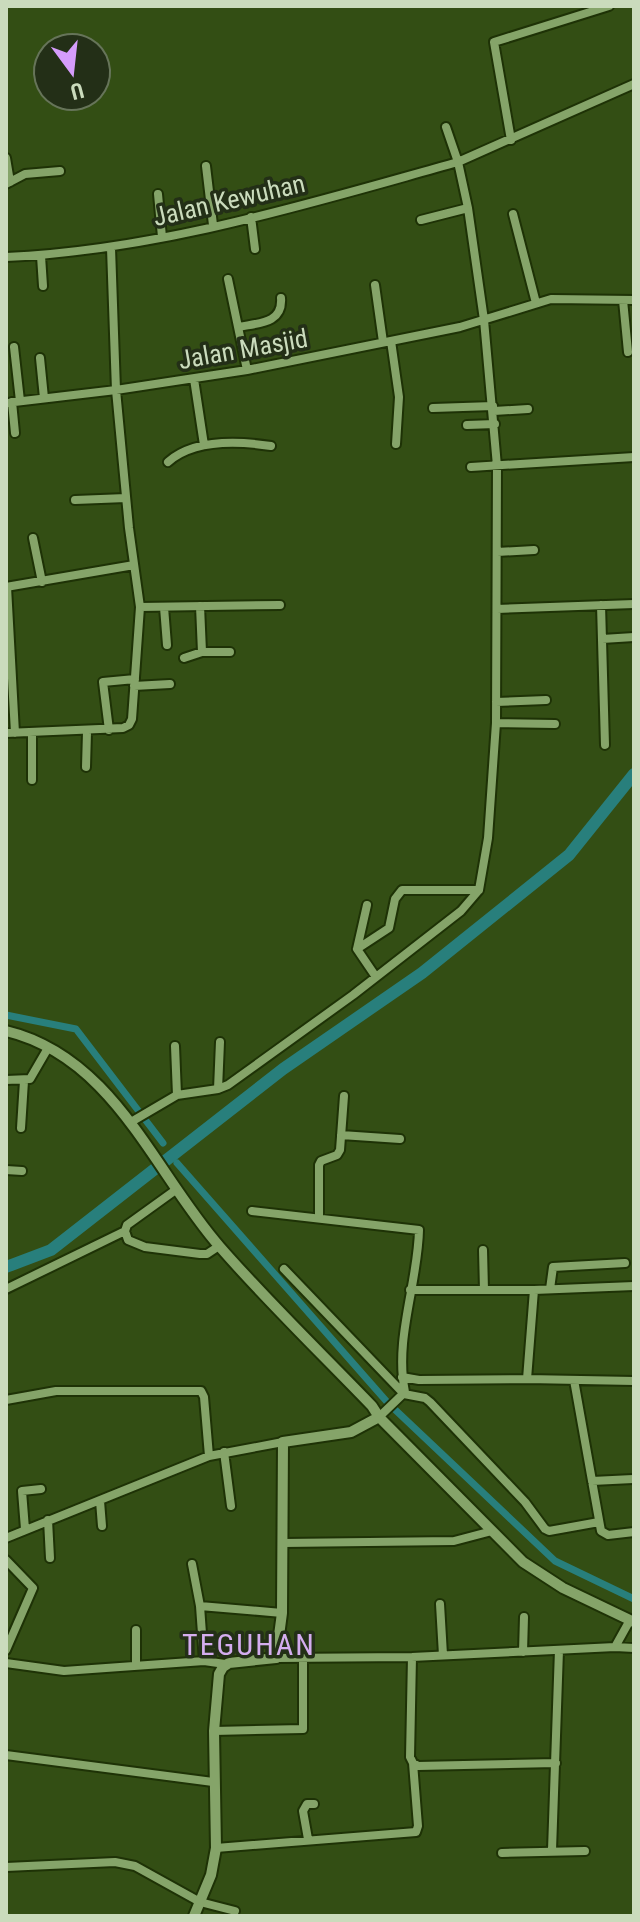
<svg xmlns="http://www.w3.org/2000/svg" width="640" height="1922" font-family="'Roboto Condensed',sans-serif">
<rect width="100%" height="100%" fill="#334e14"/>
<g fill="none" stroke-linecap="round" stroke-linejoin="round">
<!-- canal -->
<path stroke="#287f7c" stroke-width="7" d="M6,1015L76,1029L163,1143
M177,1163L388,1403L555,1561L634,1599"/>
<!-- river -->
<path stroke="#287f7c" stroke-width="12" d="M6,1267L51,1250L283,1069L422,973L569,855L634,774"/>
<defs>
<path id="minor" d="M511,140L494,42L609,6
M6,158L10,182
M206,166L213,225
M6,184L25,174L60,171
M158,194L162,237
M513,214L536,303
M251,217L255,249
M421,220L468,208
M41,256L43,286
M6,257C160,250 310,203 458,162L446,127
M228,279L247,370
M375,285L383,342
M623,300L628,352
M238,327C258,323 283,324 281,298
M391,341L399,397L396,444
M14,347L20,401
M40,358L44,398
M194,379L204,445
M12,402L15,433
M6,403L116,390L247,370L460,327L551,299L634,300
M433,408L493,406
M494,411L528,409
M467,425L495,424
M168,462C194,439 238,441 271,446
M471,467L634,457
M75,500L126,498
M33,538L42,582
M497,552L534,550
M6,587L134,565
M7,587L15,733
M601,605L605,745
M140,607L280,605
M164,607L167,645
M497,609L634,604
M602,639L634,637
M202,652H230
M184,658L202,652L200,606
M134,686L170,684
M496,702L546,700
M496,723L555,724
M109,730L103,682L135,679
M6,733L123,728L129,725L132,719L140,607L129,528L116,390L111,248
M32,733V780
M86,767L87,732
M367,905L357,949L376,977
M357,949L389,928L395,899L402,890H479
M175,1046L177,1095
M6,1080L30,1079L48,1048
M218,1089L220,1042
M131,1122L177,1095L218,1089L228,1085L353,995L461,911L479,890L488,838L496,723L497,466L484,320L468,208L458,162L634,84
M21,1128L24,1081
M341,1135L400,1139
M6,1170L22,1171
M177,1189L127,1225L125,1231L128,1240L145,1247L200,1254H207L219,1246
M252,1211L419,1230C418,1283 394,1339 405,1392L379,1417
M319,1217V1165L321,1161L337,1155L340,1150L344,1096
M483,1250L484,1290
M284,1269L404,1394L425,1398L430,1402L525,1502L545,1529L549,1531L599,1522
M6,1289L125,1231
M550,1289L553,1267L625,1263
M410,1290H534L634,1286
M402,1377L419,1380L527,1379L634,1381
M527,1379L534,1290
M574,1380L601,1531L608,1535L634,1532
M6,1400L56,1391H201L204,1397L209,1456
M224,1452L231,1506
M592,1481L633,1479
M100,1501L102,1526
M48,1520L50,1558
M25,1529L22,1491L41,1489
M6,1538L209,1456L283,1442
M283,1543L454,1541L492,1531
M6,1560L33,1588L6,1650
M192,1564L200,1606L204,1661
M440,1604L443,1655
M200,1606L282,1613
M136,1630V1666
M615,1647L634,1648
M523,1652L524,1617
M412,1657L410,1757L413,1763L418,1766L556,1763
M276,1658L412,1657L615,1647L630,1620
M6,1663L64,1671L204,1661L225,1664
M214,1731L303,1729V1660
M6,1755L213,1782
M308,1839L303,1811L307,1804H314
M216,1848L416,1832L418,1826L413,1763
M552,1850L559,1650
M502,1853L585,1851
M6,1867L115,1862L135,1866L200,1902L235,1911"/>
<path id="tertiary" d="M6,1031C114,1057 154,1172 220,1247C268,1302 321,1353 372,1406L379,1417L523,1562L563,1588L634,1622
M194,1916L211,1875L216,1848L214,1731L219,1674L223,1667L229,1663L276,1658L282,1613L283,1442L351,1432L379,1417"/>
</defs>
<!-- minor casing -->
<use href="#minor" stroke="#1e3206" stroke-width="12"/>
<!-- tertiary casing -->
<use href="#tertiary" stroke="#1e3206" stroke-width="14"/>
<!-- minor -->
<use href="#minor" stroke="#85a469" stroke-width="8"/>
<!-- tertiary -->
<use href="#tertiary" stroke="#85a469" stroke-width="10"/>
</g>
<g text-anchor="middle" stroke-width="7" stroke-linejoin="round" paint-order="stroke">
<!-- street labels -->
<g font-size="26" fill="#cadbbc" stroke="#232f17">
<text transform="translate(229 200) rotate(-13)" y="9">Jalan Kewuhan</text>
<text transform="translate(243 349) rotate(-10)" y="9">Jalan Masjid</text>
</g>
<!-- quarter labels -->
<g font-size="30" letter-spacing="2" fill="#d4adef" stroke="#232f17">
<text x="249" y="1655">TEGUHAN</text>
</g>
</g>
<!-- border -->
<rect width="640" height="1922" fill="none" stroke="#cadbbc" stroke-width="16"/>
<!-- north arrow -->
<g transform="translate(72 72) rotate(165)"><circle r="38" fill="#232f17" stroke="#667459" stroke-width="2"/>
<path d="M0-6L14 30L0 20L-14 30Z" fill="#d59cfb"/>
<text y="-12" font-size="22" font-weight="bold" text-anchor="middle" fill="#cadbbc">U</text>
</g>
</svg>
